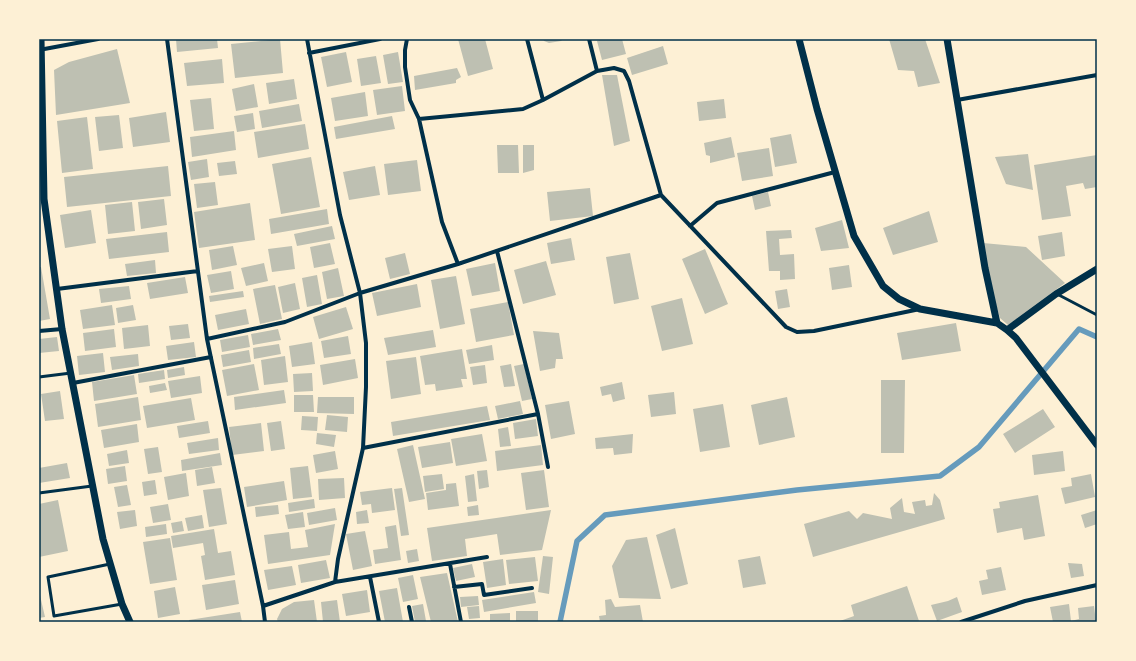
<svg xmlns="http://www.w3.org/2000/svg" width="1136" height="661" font-family="'DM Sans',sans-serif">
<rect width="100%" height="100%" fill="#fdf0d5"/>
<g fill="none" stroke-linecap="round" stroke-linejoin="round">
<!-- stream -->
<path stroke="#669bbc" stroke-width="5.5" d="M560,622L577,541L605,515L797,490L940,476L979,447L1079,329L1097,337"/>
</g>
<!-- building -->
<path fill="#bec0b2" d="M176,39H217L218,48L177,52Z
M280,39L283,73L235,78L231,44Z
M458,39H485L493,69L468,76Z
M543,39H563L561,41L549,43L544,41Z
M603,39H622L626,54L602,60L597,41Z
M889,39H925L940,83L918,87L914,71L898,70Z
M663,46L668,64L632,75L627,58Z
M117,49L130,103L56,115L54,70L69,62Z
M346,52L352,82L327,87L321,57Z
M398,52L403,82L388,84L383,55Z
M376,56L381,83L361,86L357,59Z
M222,59L224,83L187,86L184,63Z
M457,68L461,77L456,80V83L415,90L414,76Z
M602,75H617L630,141L614,146Z
M294,79L297,99L269,104L266,83Z
M254,84L258,107L236,111L232,89Z
M402,86L405,111L377,115L373,90Z
M365,92L368,116L335,121L331,98Z
M211,98L214,129L194,131L190,100Z
M724,99L726,118L699,121L697,102Z
M299,104L302,121L262,128L259,111Z
M166,112L170,142L133,147L129,118Z
M253,113L255,129L237,132L234,116Z
M119,115L123,148L99,151L95,117Z
M392,116L395,129L336,139L334,127Z
M87,117L93,169L62,173L57,121Z
M305,124L309,149L258,158L254,132Z
M234,131L236,150L192,157L190,137Z
M791,134L797,163L775,167L770,138Z
M731,137L735,157L710,163V156L706,155L704,143Z
M497,145H518L519,173H498Z
M523,145H534V170L523,173Z
M769,148L773,176L742,181L737,153Z
M1028,154L1033,190L1006,184L995,157Z
M1097,155V187L1085,189L1083,183L1066,186L1071,216L1042,220L1034,165Z
M311,157L320,207L281,214L272,164Z
M207,159L209,177L191,180L188,162Z
M417,160L421,191L388,195L384,164Z
M235,161L237,174L219,176L217,163Z
M168,166L171,196L67,207L64,177Z
M375,166L380,195L349,200L343,172Z
M215,182L218,205L197,208L194,184Z
M590,188L593,216L550,221L547,192Z
M768,192L771,206L755,210L752,196Z
M164,199L167,225L141,229L138,202Z
M132,202L135,231L108,234L105,205Z
M250,203L255,240L199,248L194,212Z
M327,209L329,224L271,234L269,219Z
M91,210L96,243L65,248L60,215Z
M929,211L938,242L893,255L883,228Z
M842,220L849,248L821,251L815,228Z
M332,226L335,239L297,246L294,234Z
M791,230L792,238L779,239L780,255L794,254L795,279L780,280V271H769L766,231Z
M167,232L169,252L109,259L106,239Z
M1062,232L1065,256L1042,260L1038,236Z
M571,238L575,260L551,264L547,243Z
M330,243L335,264L314,268L310,247Z
M983,243L1026,247L1065,283L1008,325L1000,318L993,295Z
M233,246L237,265L212,270L209,250Z
M292,246L295,269L272,272L268,249Z
M705,249L728,304L705,314L682,259Z
M405,253L410,274L390,279L385,258Z
M630,253L639,299L614,304L606,257Z
M155,260L156,273L127,276L125,264Z
M546,261L556,295L523,304L514,270Z
M264,263L268,281L246,286L241,268Z
M495,263L500,291L472,296L466,269Z
M849,265L852,287L832,290L829,268Z
M39,267H41L50,319L39,321Z
M338,268L344,296L327,299L322,272Z
M231,271L234,289L211,293L207,275Z
M317,275L322,304L307,307L302,278Z
M456,276L465,324L440,329L431,280Z
M185,277L188,293L150,299L147,283Z
M295,283L300,309L283,313L278,287Z
M417,284L421,307L377,316L372,293Z
M275,285L282,319L260,324L253,289Z
M129,286L131,299L101,303L99,289Z
M787,289L790,307L778,309L775,291Z
M243,291L244,297L210,302L209,296Z
M682,298L693,344L662,351L651,306Z
M508,302L514,335L476,342L470,309Z
M112,305L115,325L83,329L80,310Z
M133,305L136,320L118,323L116,308Z
M346,307L353,329L319,339L313,317Z
M246,309L249,324L218,330L215,315Z
M956,323L961,351L902,360L897,333Z
M188,324L190,338L171,340L169,326Z
M148,325L150,346L124,349L122,328Z
M114,329L116,347L85,351L83,333Z
M278,329L281,340L253,345L251,334Z
M433,330L436,347L388,355L384,338Z
M533,331L559,333L563,359H556L555,368L540,371Z
M248,335L250,347L222,352L220,340Z
M348,336L351,354L324,358L321,341Z
M57,337L59,351L39,353V339Z
M194,342L196,357L168,360L166,346Z
M312,342L315,364L292,367L289,346Z
M279,344L281,354L254,359L253,348Z
M492,345L494,360L469,364L466,350Z
M462,349L467,379H461L463,387L436,391L435,384L425,385L420,356Z
M249,350L251,362L223,367L221,355Z
M103,353L105,372L79,375L77,356Z
M138,354L139,366L112,370L110,357Z
M285,356L288,382L264,385L261,360Z
M416,357L421,394L391,399L386,361Z
M355,359L358,378L323,385L320,365Z
M254,364L259,390L227,396L222,370Z
M511,364L515,386L504,387L500,366Z
M524,364L532,399L522,401L514,366Z
M485,365L487,383L473,385L470,367Z
M184,367L185,375L168,378L167,370Z
M164,370L165,379L139,383L138,374Z
M312,373L313,391L294,392L293,374Z
M134,375L137,394L94,401L92,382Z
M200,376L202,393L171,398L168,381Z
M881,380H905L904,453H881Z
M622,382L625,399L613,402L611,394L602,396L600,387Z
M165,383L167,390L150,393L149,386Z
M284,390L286,403L235,410L234,397Z
M60,391L64,419L45,421L41,394Z
M674,392L676,414L651,417L648,395Z
M294,395H313L314,412H294Z
M138,397L141,420L98,427L95,404Z
M318,397H354V414L317,413Z
M787,397L795,437L759,445L751,405Z
M191,398L195,420L147,428L143,406Z
M520,401L523,414L498,419L495,406Z
M569,401L575,434L551,439L545,405Z
M723,404L730,447L700,452L693,409Z
M487,406L490,420L393,436L391,422Z
M1043,409L1055,427L1015,453L1003,434Z
M327,415L348,417L347,432L325,430Z
M302,416L318,417L317,431L301,430Z
M536,419L538,436L515,439L513,423Z
M208,421L210,433L179,438L177,426Z
M281,421L285,449L271,451L267,423Z
M261,423L264,451L232,455L229,427Z
M137,424L139,442L104,448L101,430Z
M508,427L511,446L500,447L498,429Z
M317,433L336,435L334,447L316,444Z
M482,434L487,461L456,466L451,439Z
M633,434L632,453L614,455L613,448L596,449L595,438Z
M218,438L219,450L189,454L187,443Z
M450,442L453,463L422,468L418,447Z
M413,445L425,499L409,502L397,449Z
M541,445L543,465L497,471L495,451Z
M158,447L162,472L148,474L144,449Z
M127,450L129,463L109,466L107,454Z
M335,451L338,469L316,473L313,455Z
M1063,451L1065,471L1034,475L1032,455Z
M220,453L222,465L182,471L181,460Z
M67,463L70,478L39,483V468Z
M125,466L127,481L108,484L106,469Z
M308,466L312,497L293,499L290,468Z
M212,467L215,483L197,486L195,470Z
M487,470L489,487L479,489L477,471Z
M544,470L549,507L526,510L521,473Z
M186,473L189,496L168,500L164,477Z
M442,474L444,489L425,492L423,476Z
M474,474L477,501L468,502L465,476Z
M1091,474L1095,497L1065,504L1061,488L1072,486L1071,478Z
M344,478L345,498L319,500L318,479Z
M155,480L157,494L144,496L142,482Z
M284,481L287,500L247,507L244,487Z
M456,483L459,506L428,510L426,493L446,490V484Z
M127,485L131,505L118,507L114,487Z
M221,488L227,524L209,527L203,490Z
M392,488L395,510L372,513L371,504L362,505L360,492Z
M402,488L409,535L401,536L394,489Z
M934,493L940,500L945,519L813,557L804,524L849,511L857,519L863,513L892,519L890,508L902,498L904,512L915,514L912,502L925,500L926,506L932,505Z
M1038,495L1045,536L1024,540L1022,528L997,533L993,509L1000,508L999,502Z
M314,499L315,508L289,512L288,503Z
M58,500L68,551L39,557V504Z
M168,504L171,520L153,523L150,507Z
M278,505L279,514L256,517L255,507Z
M478,505L479,515L468,516L467,507Z
M335,508L337,520L309,525L307,513Z
M135,510L137,526L120,529L117,512Z
M367,510L369,523L357,524L356,512Z
M551,510L542,550L500,555L497,534L465,539L467,556L432,561L427,528Z
M1097,510V524L1085,528L1081,515Z
M303,512L305,527L288,529L285,515Z
M202,515L204,528L188,531L185,518Z
M182,521L184,531L173,533L171,523Z
M166,524L167,534L146,537L145,527Z
M335,524L330,555L268,564L264,535L289,532L291,549L308,547L305,530Z
M396,525L401,560L375,564L373,550L388,548L385,527Z
M675,528L688,584L671,589L656,535Z
M214,529L218,553L231,551L235,575L205,580L201,556L205,555L203,543L173,548L171,536Z
M365,531L372,566L353,570L346,534Z
M647,537L661,599L619,598L612,566L626,540Z
M170,538L177,580L150,584L143,542Z
M417,549L419,561L408,563L406,551Z
M543,556L553,557L549,594L538,592Z
M760,556L766,584L743,588L738,560Z
M535,557L538,581L509,584L506,560Z
M503,559L506,585L487,588L483,562Z
M326,560L330,578L301,583L298,565Z
M1068,563L1082,564L1084,576L1071,578Z
M472,564L475,577L456,581L453,568Z
M292,566L296,585L268,590L264,570Z
M1001,567L1006,590L982,595L979,581L988,579L986,570Z
M447,573L458,622H431L420,577Z
M413,575L418,599L403,602L398,578Z
M235,580L239,604L206,610L202,585Z
M907,586L919,621L840,622V621L854,616L851,605Z
M175,587L180,614L158,618L154,591Z
M397,588L403,622H385L379,591Z
M367,590L370,612L346,616L342,594Z
M39,591L45,617L39,618Z
M534,592L536,603L484,612L482,600Z
M478,596L479,605L461,607L460,597Z
M957,597L962,612L937,621L931,605L948,601Z
M611,599L615,607L640,605L643,622H600L599,616L606,615L605,600Z
M314,600L317,622H278L277,619L282,609L294,602Z
M337,600L340,622H323L321,602Z
M423,604L426,621L415,622L412,606Z
M1069,604L1071,621L1079,619L1078,608L1094,606L1096,622H1053L1050,607Z
M479,606L480,618L469,619L467,607Z
M516,611H538V622H516Z
M240,612L242,622H189V620Z
M510,613V622H490V614Z"/>
<g fill="none" stroke-linecap="round" stroke-linejoin="round">
<!-- service -->
<path stroke="#003049" stroke-width="3" d="M1057,294L1097,315
M39,377L71,373
M39,493L92,486
M110,564L48,577L54,616L122,604"/>
<!-- minor -->
<path stroke="#003049" stroke-width="4" d="M167,39L207,339L263,606L265,622
M407,39L405,50V67L410,100L419,119L442,222L458,264
M527,39L543,100
M589,39L597,71L614,68L624,71L629,81L661,195L786,327L797,332L814,331L920,309
M39,50L98,39
M309,53L380,39
M957,100L1097,75
M419,119L523,109L543,100L597,71
M690,226L717,203L835,172
M497,251L538,414L548,467
M57,289L198,271
M39,331L62,329
M207,339L285,322L360,293L458,264L661,195
M73,383L211,357
M363,448L538,414
M450,564L461,622
M370,577L379,622
M335,582L487,557
M454,587L482,584L484,595L532,588
M263,606L335,582L338,559L363,448L366,387V343L360,293L340,215L307,39
M409,607L412,622
M961,622L1025,601L1097,585"/>
<!-- tertiary -->
<path stroke="#003049" stroke-width="7" d="M41,39L44,199L62,329L103,539L122,604L130,622
M799,39L817,109L854,236L883,286L899,299L920,309L997,323L1007,330L1016,338L1097,445
M947,39L985,268L997,323
M1007,330L1056,294L1097,269"/>
</g>
<!-- border -->
<rect width="1136" height="661" fill="none" stroke="#fdf0d5" stroke-width="80"/>
<rect x="40" y="40" width="1056" height="581" fill="none" stroke="#003049" stroke-width="1.5"/>
</svg>
